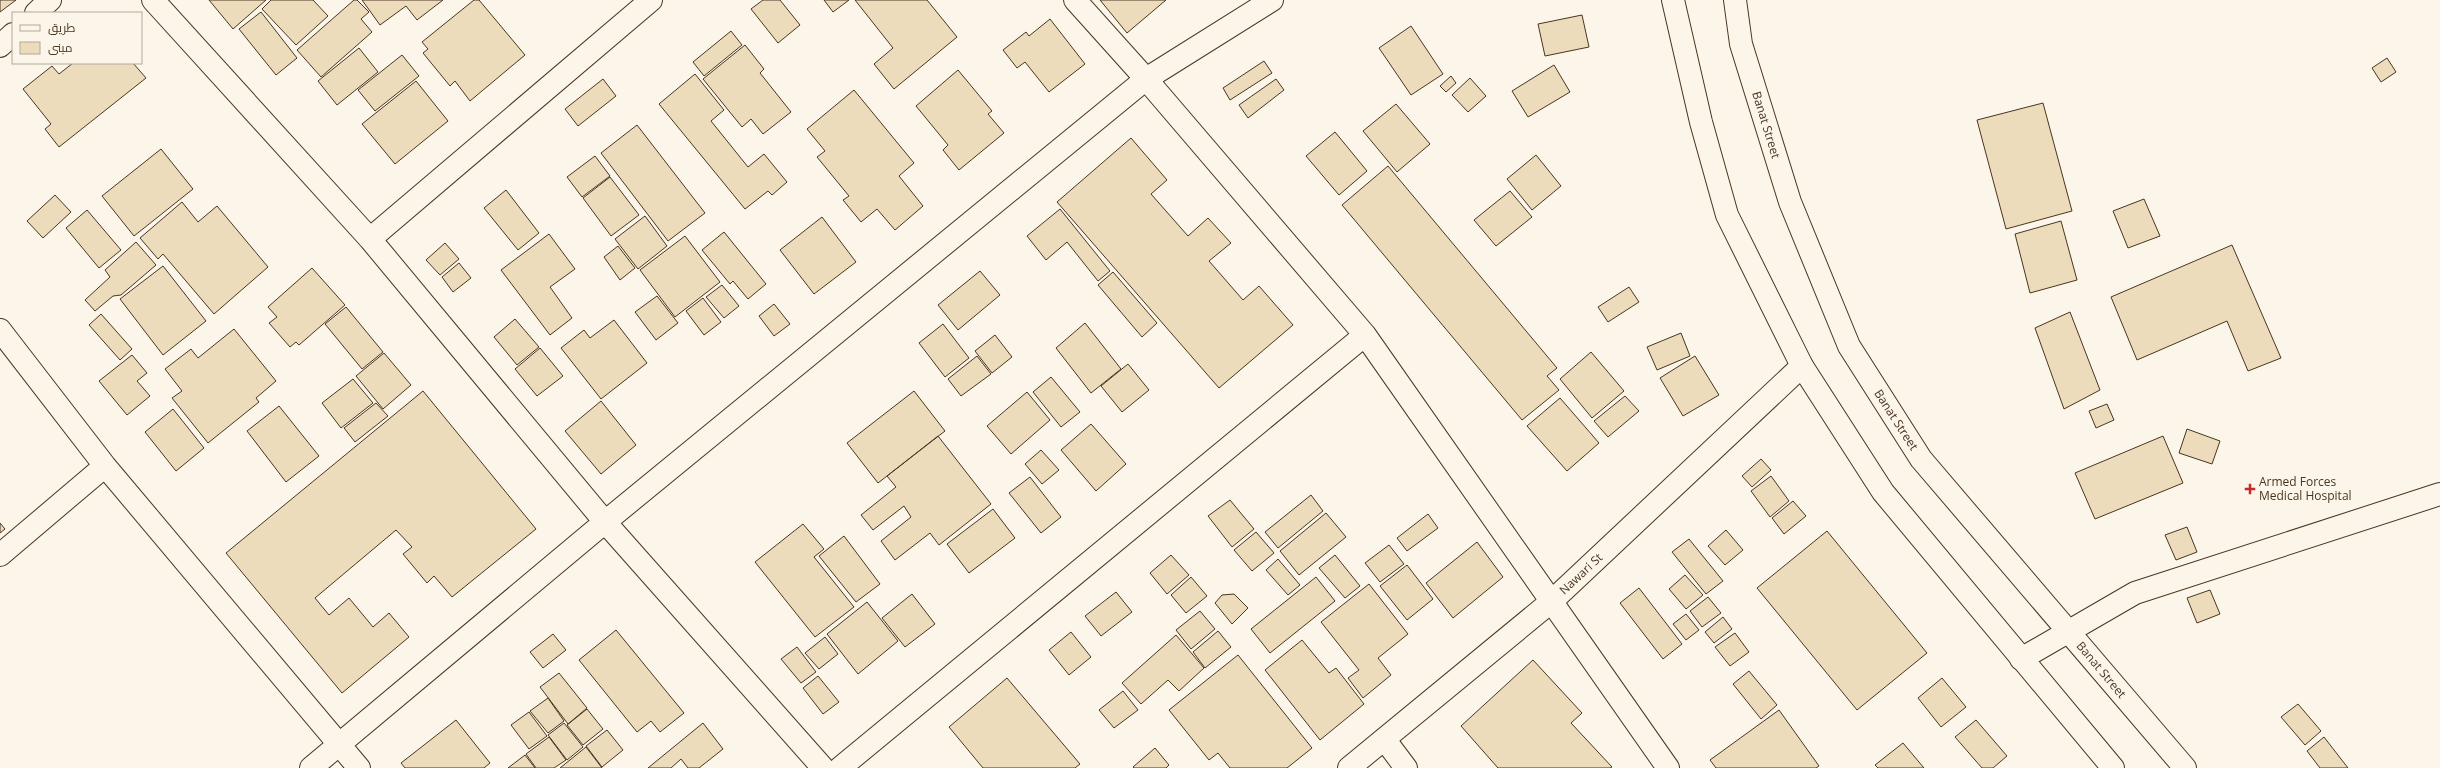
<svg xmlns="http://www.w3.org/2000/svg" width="2440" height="768" font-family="'Open Sans',Cairo,sans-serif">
<rect width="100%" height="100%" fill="#fbf6e9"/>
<!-- building -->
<path fill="#ecdcbc" stroke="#4a3520" d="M0,0H16L0,12Z
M209,0H266L233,29Z
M271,0H313L328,16L296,45L262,9Z
M354,0H357L369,12L361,19L372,32L321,77L297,50Z
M362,0H443L417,20L406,6L380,25Z
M474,0H479L525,55L470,101L455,81L450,86L423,53L428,49L422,42Z
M763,0H780L800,25L778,43L751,9Z
M824,0H849L833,12Z
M855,0H927L957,37L894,89L874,64L893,48Z
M1100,0H1166L1127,33Z
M261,12L297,58L276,75L239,29Z
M1582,15L1589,47L1545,56L1538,24Z
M1050,19L1085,64L1049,92L1025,62L1017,68L1003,50L1026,32L1029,36Z
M1411,26L1443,74L1411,95L1379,48Z
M731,31L742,45L704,76L693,62Z
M745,45L764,69L760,73L791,112L763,134L751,119L742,127L703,79Z
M359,48L378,72L337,105L318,81Z
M402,55L419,76L375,111L358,90Z
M2387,58L2396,72L2381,82L2372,68Z
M1264,61L1272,73L1230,100L1223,88Z
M73,63H133L146,78L59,147L45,129L51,124L23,89L52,66L59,74Z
M1554,65L1570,92L1528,117L1512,91Z
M958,70L992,111L988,114L1004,133L959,170L943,150L948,145L916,106Z
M695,74L724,110L711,121L748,167L764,154L787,182L772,195L768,191L745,209L659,104Z
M1451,76L1456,83L1446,92L1440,86Z
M1470,78L1486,96L1468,112L1452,95Z
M603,79L616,96L578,126L565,109Z
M1276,79L1284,90L1248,118L1239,105Z
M416,81L448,121L395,164L362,124Z
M854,90L914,163L899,176L923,206L895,230L877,209L861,222L843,200L849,196L817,157L825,151L807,129Z
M2043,103L2072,211L2006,229L1977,120Z
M1396,104L1430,144L1397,172L1363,131Z
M637,125L705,213L668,241L601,153Z
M1335,132L1367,171L1339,195L1306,156Z
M1131,138L1167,180L1151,194L1188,236L1208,218L1231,243L1209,261L1243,300L1259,286L1293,325L1219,388L1057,202Z
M161,149L193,189L134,236L102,196Z
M1536,155L1561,186L1532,210L1507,179Z
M595,156L610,176L582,197L567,177Z
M1388,166L1557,368L1547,376L1559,390L1522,420L1342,205Z
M610,177L639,215L611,236L583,198Z
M506,190L539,233L518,250L484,208Z
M1510,191L1532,217L1496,246L1474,220Z
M55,195L71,212L43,238L27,221Z
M2144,199L2160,236L2128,248L2113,211Z
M182,202L198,222L217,206L268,267L214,314L163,254L158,259L140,238Z
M1060,209L1110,271L1098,281L1067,242L1046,260L1027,236Z
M87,210L121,250L99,268L66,228Z
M645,216L667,246L638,269L615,239Z
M822,217L856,262L814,294L780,250Z
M2061,221L2077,280L2030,293L2015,234Z
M724,232L766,284L748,299L733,281L730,284L702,250Z
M549,234L575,269L550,287L572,318L550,335L501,270Z
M685,236L720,282L675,317L640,270Z
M136,242L156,265L121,295L113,296L95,311L85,300L110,277L105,270Z
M445,243L459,259L440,275L426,260Z
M2232,245L2281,358L2248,371L2227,321L2137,360L2111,297Z
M618,246L635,268L620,280L604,257Z
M459,263L471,278L453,292L442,277Z
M163,266L206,321L163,355L120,299Z
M312,268L345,305L299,345L296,342L290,347L269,323L277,317L268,307Z
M980,271L1000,295L958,330L938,305Z
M1113,272L1157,323L1142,337L1098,285Z
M722,285L739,306L724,318L706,297Z
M1629,287L1639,302L1608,322L1598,307Z
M657,296L678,323L656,340L635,312Z
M703,298L721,322L704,335L686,311Z
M774,304L790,324L774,336L759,316Z
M346,307L383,352L362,369L325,324Z
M2070,312L2100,390L2064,409L2035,328Z
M101,314L132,349L120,360L89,325Z
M515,319L539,347L517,365L494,337Z
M614,320L647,363L601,399L561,348L584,330L590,338Z
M1085,323L1121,369L1091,393L1056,348Z
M943,324L969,358L945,377L919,343Z
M234,329L276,381L256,398L259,402L208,443L172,398L182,391L165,369L191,349L198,358Z
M1681,333L1690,356L1657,370L1647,347Z
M995,335L1012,357L992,373L975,351Z
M540,348L563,376L537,396L515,369Z
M1591,352L1624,391L1592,418L1560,379Z
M384,353L411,385L383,409L356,376Z
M132,355L147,373L137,381L150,396L127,415L99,381Z
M977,356L991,374L961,396L948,379Z
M1695,356L1719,395L1683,416L1660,378Z
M1128,364L1149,390L1122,412L1101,386Z
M1051,377L1080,412L1061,427L1033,392Z
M353,379L373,403L341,428L322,403Z
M423,391L536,529L452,597L434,576L427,583L403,554L412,547L396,530L315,598L329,615L349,598L373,627L389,613L409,637L342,693L226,553Z
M914,391L945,431L878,483L847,443Z
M1027,392L1050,420L1011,454L987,426Z
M1625,396L1639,411L1608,437L1594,421Z
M1560,398L1599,443L1567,471L1527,426Z
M601,401L636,445L601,474L565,431Z
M376,403L388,416L355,442L344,428Z
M2107,404L2114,420L2096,428L2089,411Z
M279,406L319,456L286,482L247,431Z
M173,409L204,448L176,471L145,432Z
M1091,424L1126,464L1096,491L1061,450Z
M2187,429L2220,441L2212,464L2179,453Z
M938,436L991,504L939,545L930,533L895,560L881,541L911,517L904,506L873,530L861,515L896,487L887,476Z
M2163,436L2183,483L2095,519L2075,473Z
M1041,450L1059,470L1042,484L1025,464Z
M1761,459L1771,470L1752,487L1742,476Z
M1771,476L1789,501L1770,517L1751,491Z
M1030,477L1061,517L1041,533L1009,493Z
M1311,495L1323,511L1278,548L1265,532Z
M1230,500L1254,529L1232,547L1208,516Z
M1793,501L1806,516L1784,534L1772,518Z
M993,509L1015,538L969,573L947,544Z
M1326,513L1346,537L1299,575L1280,551Z
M1428,514L1438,528L1407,551L1397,538Z
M0,523L5,529L0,533Z
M803,524L824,549L814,557L854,607L815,637L755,562Z
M2187,527L2197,552L2176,560L2165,535Z
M1726,530L1743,550L1725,565L1708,546Z
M1827,531L1927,653L1857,710L1757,588Z
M1256,532L1274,553L1252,571L1234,550Z
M844,536L880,584L856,602L819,556Z
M1689,539L1723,581L1706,594L1672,552Z
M1477,542L1503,577L1453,618L1426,583Z
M1389,545L1404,564L1380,582L1365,563Z
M1171,555L1189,575L1167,594L1150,573Z
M1335,555L1360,586L1345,598L1319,568Z
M1278,559L1300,585L1288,595L1266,570Z
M1407,565L1433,599L1407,620L1380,586Z
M1685,575L1703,595L1686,609L1669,589Z
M1191,577L1207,596L1186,613L1171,595Z
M1316,577L1335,601L1270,653L1251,629Z
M1369,584L1408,634L1378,658L1391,675L1363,698L1348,678L1359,670L1321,622Z
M1639,588L1682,644L1663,659L1620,603Z
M2210,590L2220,614L2197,623L2187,598Z
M1116,592L1132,612L1101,636L1085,616Z
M912,594L935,624L905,647L882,618Z
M1234,594L1248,608L1232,624L1215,603L1222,595Z
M1708,597L1721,613L1702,627L1690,611Z
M867,602L898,641L858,674L827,634Z
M1200,611L1215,629L1191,649L1176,630Z
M1686,614L1699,630L1686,640L1673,624Z
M1723,617L1732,629L1714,643L1705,632Z
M616,630L684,713L660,732L651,721L637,732L579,660Z
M1218,631L1231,647L1205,668L1193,652Z
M1071,632L1091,657L1069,675L1049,650Z
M1735,633L1749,652L1730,666L1715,647Z
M553,634L566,650L543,668L530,652Z
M1176,635L1204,668L1179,691L1168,680L1141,704L1122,683Z
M825,637L838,654L819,669L805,653Z
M1302,640L1329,673L1336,668L1364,704L1320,740L1265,670Z
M797,647L816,672L801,683L781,659Z
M1238,655L1312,748L1287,768H1230L1218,753L1209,760L1169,710Z
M1533,660L1582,713L1571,723L1612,767L1610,768H1498L1461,726Z
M1749,671L1777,705L1761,719L1733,684Z
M559,673L587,708L568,724L540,687Z
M818,676L839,702L823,714L803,688Z
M1007,678L1080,764L1075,768H983L949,727Z
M1942,678L1966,707L1941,727L1918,698Z
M1123,691L1138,710L1114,728L1099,710Z
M548,698L564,721L548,733L530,711Z
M2298,704L2321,731L2305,745L2281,717Z
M587,709L603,729L583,745L567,725Z
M1779,710L1819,766L1816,768H1716L1710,760Z
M529,712L547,736L529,749L511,725Z
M456,720L490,763L484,768H405L401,763Z
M1976,720L2007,756L1993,768H1982L1955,737Z
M564,723L583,747L567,760L548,735Z
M703,723L723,749L699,768H688L681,759L671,768H648Z
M607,730L623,750L602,767L586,746Z
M549,737L566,760L554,768H536L526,754Z
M2324,737L2348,768H2320L2307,751Z
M1903,743L1924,768H1878L1875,765Z
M586,747L602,768H560Z
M1155,748L1169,765L1166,768H1134L1133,767Z
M525,755L535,768H508Z"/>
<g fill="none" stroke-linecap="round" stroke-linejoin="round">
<defs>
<path id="minor" d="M153,0L370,239L605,522L823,768
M1075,0L1146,79L1365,335L1668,768
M36,13L50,0
M0,46L13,34
M370,239L651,0
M0,330L105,466L359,768
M0,555L105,466
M2021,659L2135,593L2440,494
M1385,740L1406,768
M311,768L605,522L1146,79L1272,0
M840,768L1365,335
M1349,768L1552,601L1802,366"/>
<path id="major" d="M1673,0L1701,122L1727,215L1802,366L1883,492L2113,768
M1735,0L1741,44L1790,202L1849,346L1921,459L2185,768"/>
</defs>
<!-- minor casing -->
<use href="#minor" stroke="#4a3520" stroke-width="24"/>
<!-- major casing -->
<use href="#major" stroke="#4a3520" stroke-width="24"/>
<!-- minor -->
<use href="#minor" stroke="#fbf6e9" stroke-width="22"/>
<!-- major -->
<use href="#major" stroke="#fbf6e9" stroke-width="22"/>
</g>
<!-- markers -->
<path fill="#c62828" stroke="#fbf6e9" stroke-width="1.5" d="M2248 483h4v4h4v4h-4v4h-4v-4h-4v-4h4z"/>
<g text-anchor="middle" stroke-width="3" stroke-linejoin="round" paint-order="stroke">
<!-- street labels -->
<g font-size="12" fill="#4a3520" stroke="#fbf6e9">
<text transform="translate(1766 125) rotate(73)" y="4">Banat Street</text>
<text transform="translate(1896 420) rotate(57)" y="4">Banat Street</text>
<text transform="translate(1581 574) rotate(-43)" y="4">Nawari St</text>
<text transform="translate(2101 670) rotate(50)" y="4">Banat Street</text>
</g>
<!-- poi labels -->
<g font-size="12" fill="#4a3520" stroke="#fbf6e9" text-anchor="start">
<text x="2259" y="486">Armed Forces<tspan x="2259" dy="14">Medical Hospital</tspan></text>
</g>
</g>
<!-- legend -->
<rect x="12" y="12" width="130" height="52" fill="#fbf6e9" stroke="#b4a999"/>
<rect x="20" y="25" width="20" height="6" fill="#fbf6e9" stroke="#b4a999"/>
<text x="48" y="32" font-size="12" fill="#4a3520">طريق</text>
<rect x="20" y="42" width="20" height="12" fill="#ecdcbc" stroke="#b4a999"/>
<text x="48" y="52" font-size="12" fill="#4a3520">مبنى</text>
</svg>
